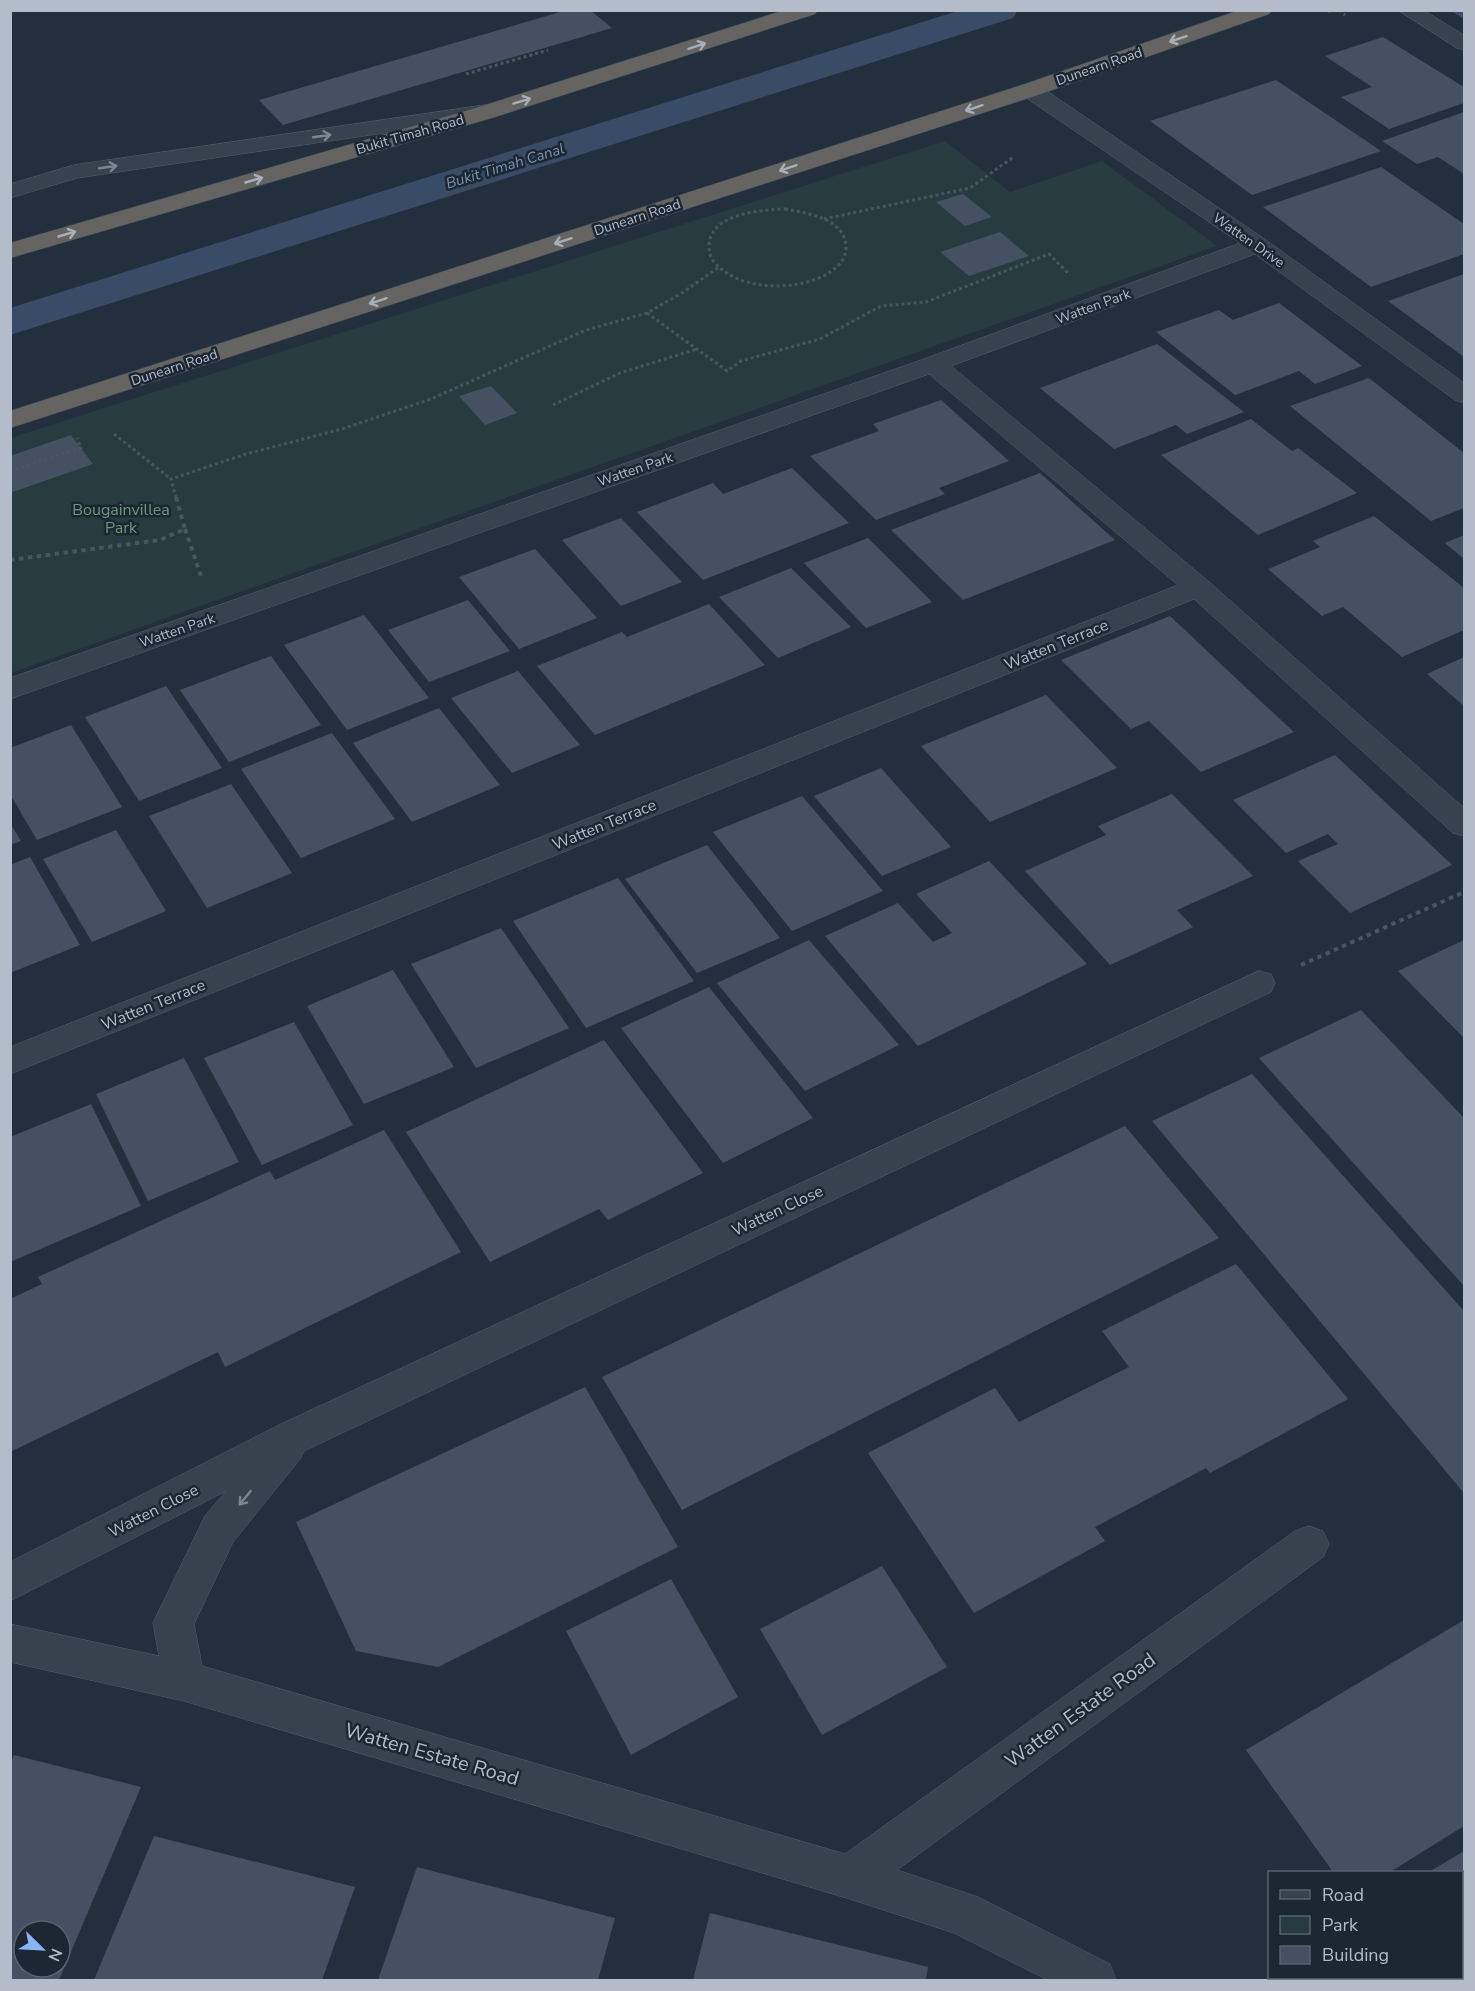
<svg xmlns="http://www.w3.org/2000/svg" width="1475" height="1991" font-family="'Nunito Sans',sans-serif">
<rect width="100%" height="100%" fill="#242f3e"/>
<!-- green -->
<path fill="#263c3f" d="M945,141L1010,192L1102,161L1217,246L11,673L10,438Z"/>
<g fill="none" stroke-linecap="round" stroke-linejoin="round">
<!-- stream -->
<path fill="#394c67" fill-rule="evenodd" d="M1450,10H1463L1464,19Z"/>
<!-- canal -->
<path fill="#394c67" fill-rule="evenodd" d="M961,10H1018L1013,18L10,335V308Z"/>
</g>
<!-- building -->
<path fill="#455162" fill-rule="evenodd" d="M567,10H590L612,28L283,125L259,100Z
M1383,37L1464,87V103L1389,129L1341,97L1372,87L1325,56Z
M1276,80L1381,151L1252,195L1150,121Z
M1464,112V174L1438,157L1417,164L1382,141Z
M1381,167L1464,224V254L1371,287L1263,207Z
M963,194L992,217L965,226L936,202Z
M1000,232L1029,256L969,276L940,252Z
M1464,274V357L1388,301Z
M1279,303L1362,366L1315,384L1299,371L1235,395L1156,332L1219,310L1233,320Z
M1157,344L1244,412L1187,434L1176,425L1114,449L1040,388Z
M1369,378L1464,453V508L1431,521L1290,406Z
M491,386L517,413L485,425L459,396Z
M941,400L1009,461L939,488L945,494L876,520L810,456L879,431L873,424Z
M1251,419L1292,451L1298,448L1357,493L1258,535L1161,455Z
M71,435L93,464L10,493V456Z
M792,468L849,523L703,580L637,512L713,483L723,494Z
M1040,473L1115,540L963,600L891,530Z
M1374,516L1464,588V630L1402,657L1343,607L1322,616L1268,569L1320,547L1313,541Z
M621,518L682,582L621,606L562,540Z
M1464,535V559L1445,543Z
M868,538L932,602L866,628L804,563Z
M535,549L597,618L519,649L459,577Z
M791,568L851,627L778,658L719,597Z
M468,600L510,651L429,682L388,630Z
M709,604L765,665L595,735L537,666L622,632L627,637Z
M364,615L429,698L347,730L284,645Z
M1170,616L1241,683L1294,732L1201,772L1149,721L1131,729L1061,660Z
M271,656L321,725L229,762L180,690Z
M1464,657V706L1427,674Z
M518,671L580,745L512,773L451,698Z
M166,686L222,768L139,801L85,717Z
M1046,695L1117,768L990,822L921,746Z
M439,708L500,785L412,822L353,743Z
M71,725L122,807L37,840L10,794V748Z
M332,733L395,819L301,858L241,769Z
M1335,755L1399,815L1452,865L1350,913L1298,861L1338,844L1328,834L1286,853L1233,800Z
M881,768L951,847L882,876L814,796Z
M231,784L292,873L207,908L149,816Z
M1172,794L1253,876L1177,910L1193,927L1110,965L1025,871L1106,835L1098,826Z
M802,796L883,891L792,931L713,832Z
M10,823L21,841L10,845Z
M116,830L166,911L92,942L43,859Z
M707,845L780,938L697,973L625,879Z
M30,857L80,945L10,973V865Z
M989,861L1087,964L918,1046L825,936L898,903L933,942L952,933L916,894Z
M618,878L694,981L586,1028L513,921Z
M501,928L569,1028L476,1068L411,964Z
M809,940L899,1045L805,1091L717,983Z
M1464,940V1038L1398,971Z
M393,970L454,1067L364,1104L307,1006Z
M709,987L813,1118L723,1163L621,1028Z
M1361,1010L1464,1118V1286L1259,1058Z
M294,1022L353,1125L262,1165L204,1058Z
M604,1040L703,1173L608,1220L599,1209L490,1262L406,1132Z
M184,1058L239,1162L148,1201L96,1094Z
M1252,1074L1464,1311V1493L1152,1121Z
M91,1104L141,1206L10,1262V1137Z
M1125,1126L1219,1238L682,1510L602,1377Z
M384,1130L461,1252L225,1367L218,1352L10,1452V1299L42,1284L38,1277L270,1171L275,1180Z
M1236,1264L1348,1399L1210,1473L1206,1468L1095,1527L1105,1541L974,1613L868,1453L995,1388L1019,1422L1129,1367L1102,1331Z
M585,1387L678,1547L438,1667L356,1651L296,1522Z
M882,1566L947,1667L822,1735L760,1629Z
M671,1579L738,1697L631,1755L566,1631Z
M1464,1620V1826L1390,1872H1333L1246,1750Z
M14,1755L141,1787L59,1980H10V1762ZM24,1931H60V1967H24Z
M154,1836L355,1887L322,1980H94Z
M1464,1851V1954L1462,1949V1872H1429Z
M417,1867L615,1918L598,1980H378Z
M710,1913L928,1967L926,1980H693Z"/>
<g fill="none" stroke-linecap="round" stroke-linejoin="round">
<defs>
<path id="service" d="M485,105L493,107L496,112L493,117L77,178L10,198V184L74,165Z"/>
<path id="minor" d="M1398,10H1423L1464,35V50L1457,48Z
M1030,84L1038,85L1266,240L1464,383V403L1455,400L1255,254L951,366L1208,581L1464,808V836L1453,833L1194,599L10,1074V1047L1178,585L929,374L10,699V678L924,359L1240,243L1022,95L1019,90L1022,85Z
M1259,971L1271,974L1275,983L1271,992L304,1451L300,1459L233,1542L194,1624L202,1666L845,1854L1295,1531L1309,1526L1323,1531L1329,1544L1323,1557L897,1870L978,1897L1110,1964L1116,1980H1048L954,1933L850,1899L184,1701L10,1662V1624L159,1656L153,1623L205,1516L226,1491L10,1601V1562L281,1424Z"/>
<path id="trunk" d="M785,10H818L815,14L495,117L10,258V243L479,107Z
M1240,10H1272L1269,14L1038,95L10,428V411L1022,85Z"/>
</defs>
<!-- service casing -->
<use href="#service" stroke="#565f6c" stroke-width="1"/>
<!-- minor casing -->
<use href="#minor" stroke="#565f6c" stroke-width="1"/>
<!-- trunk casing -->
<use href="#trunk" stroke="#434c59" stroke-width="1"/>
<!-- path-far1 -->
<path stroke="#44595c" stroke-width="3" stroke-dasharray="3 3" stroke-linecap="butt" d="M1328,11L1357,10
M466,74L548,50
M785,209C807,213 845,218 846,247C846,259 839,266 830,272C800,292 739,292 714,262C710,257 709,251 709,245C711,213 761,210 785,209Z
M824,219L970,188L1012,158
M647,313L727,371L741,361L820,339L881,306L926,302L1049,254L1070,275
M553,405L620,373L697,349
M114,434L171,479
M10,471L81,448L77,438
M176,498L171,479L246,454L342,429L431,399L586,330L647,313L682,293L719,267"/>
<!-- path -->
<path stroke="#44595c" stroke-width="4" stroke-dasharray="4.5 4.5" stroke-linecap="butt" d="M185,529L202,579
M10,560L160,540L185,529L176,497
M1301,965L1464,892"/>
<!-- service -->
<use href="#service" fill="#38414e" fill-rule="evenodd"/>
<!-- minor -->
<use href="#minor" fill="#38414e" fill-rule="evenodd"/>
<!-- trunk -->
<use href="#trunk" fill="#656462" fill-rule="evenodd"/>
<!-- path-bridge -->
<path stroke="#44595c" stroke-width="3" stroke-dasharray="3 3" stroke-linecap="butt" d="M1339,10L1345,15"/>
</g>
<!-- one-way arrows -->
<defs><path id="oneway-shaft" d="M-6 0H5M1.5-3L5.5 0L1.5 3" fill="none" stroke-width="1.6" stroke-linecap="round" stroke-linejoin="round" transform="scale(1.5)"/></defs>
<g stroke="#a8afba">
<use href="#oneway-shaft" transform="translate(1178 39) rotate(161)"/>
<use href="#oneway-shaft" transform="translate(697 46) rotate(-18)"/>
<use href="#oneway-shaft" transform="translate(522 101) rotate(-17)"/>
<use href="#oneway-shaft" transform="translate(974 108) rotate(162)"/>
<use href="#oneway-shaft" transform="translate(788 168) rotate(162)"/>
<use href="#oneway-shaft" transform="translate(254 180) rotate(-16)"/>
<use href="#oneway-shaft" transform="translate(67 234) rotate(-16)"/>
<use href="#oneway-shaft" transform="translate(563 241) rotate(162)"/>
<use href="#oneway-shaft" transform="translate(378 301) rotate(162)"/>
</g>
<g stroke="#7c8592">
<use href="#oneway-shaft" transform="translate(322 136) rotate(-8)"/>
<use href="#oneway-shaft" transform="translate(108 167) rotate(-8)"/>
<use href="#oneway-shaft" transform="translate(245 1498) rotate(129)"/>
</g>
<g text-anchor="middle" stroke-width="5" stroke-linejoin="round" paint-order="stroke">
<!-- far-street labels -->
<g font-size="14" fill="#b4bcc9" stroke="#1d2633">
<text transform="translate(1099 66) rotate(-19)" y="5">Dunearn Road</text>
<text transform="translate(410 134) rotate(-16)" y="5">Bukit Timah Road</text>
<text transform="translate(637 217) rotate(-18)" y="5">Dunearn Road</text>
<text transform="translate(1249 240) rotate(35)" y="5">Watten Drive</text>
<text transform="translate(1093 306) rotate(-20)" y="5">Watten Park</text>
<text transform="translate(174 367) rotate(-18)" y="5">Dunearn Road</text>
<text transform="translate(635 469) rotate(-19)" y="5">Watten Park</text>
<text transform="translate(177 630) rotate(-19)" y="5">Watten Park</text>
</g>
<!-- far-water labels -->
<g font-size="15" font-style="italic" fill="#7c92b1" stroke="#1d2633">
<text transform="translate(505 166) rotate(-17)" y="5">Bukit Timah Canal</text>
</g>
<!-- park labels -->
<g font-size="16" fill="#6b9a76" stroke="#1d2633">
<text x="121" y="515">Bougainvillea<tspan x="121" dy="18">Park</tspan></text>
</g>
<!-- street labels -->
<g font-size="16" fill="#b4bcc9" stroke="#1d2633">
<text transform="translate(1056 644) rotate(-22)" y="6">Watten Terrace</text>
<text transform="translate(604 824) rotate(-22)" y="6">Watten Terrace</text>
<text transform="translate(153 1004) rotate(-22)" y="6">Watten Terrace</text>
<text transform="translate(777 1210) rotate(-25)" y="6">Watten Close</text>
<text transform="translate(153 1510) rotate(-27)" y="6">Watten Close</text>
</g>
<!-- near-street labels -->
<g font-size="20" fill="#b4bcc9" stroke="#1d2633">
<text transform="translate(1080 1710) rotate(-36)" y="7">Watten Estate Road</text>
<text transform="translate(432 1754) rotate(16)" y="7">Watten Estate Road</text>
</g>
</g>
<!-- border -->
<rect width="1475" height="1991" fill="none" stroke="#b4bcc9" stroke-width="24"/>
<!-- legend -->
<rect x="1268" y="1871" width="195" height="108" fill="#1d2633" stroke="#59626f" stroke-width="1.5"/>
<rect x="1280" y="1890" width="30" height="9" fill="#38414e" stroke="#59626f" stroke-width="1.5"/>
<text x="1322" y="1901" font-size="18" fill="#b4bcc9">Road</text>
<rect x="1280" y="1916" width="30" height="18" fill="#263c3f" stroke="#59626f" stroke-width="1.5"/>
<text x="1322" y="1931" font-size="18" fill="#b4bcc9">Park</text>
<rect x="1280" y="1946" width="30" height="18" fill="#455162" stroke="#59626f" stroke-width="1.5"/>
<text x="1322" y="1961" font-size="18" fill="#b4bcc9">Building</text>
<!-- north arrow -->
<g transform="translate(42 1949) rotate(114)"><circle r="28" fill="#1d2633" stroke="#59626f" stroke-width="1.5"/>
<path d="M0-4.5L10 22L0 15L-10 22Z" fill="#8ab4f8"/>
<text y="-9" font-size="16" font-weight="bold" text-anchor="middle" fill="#b4bcc9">N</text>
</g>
</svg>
